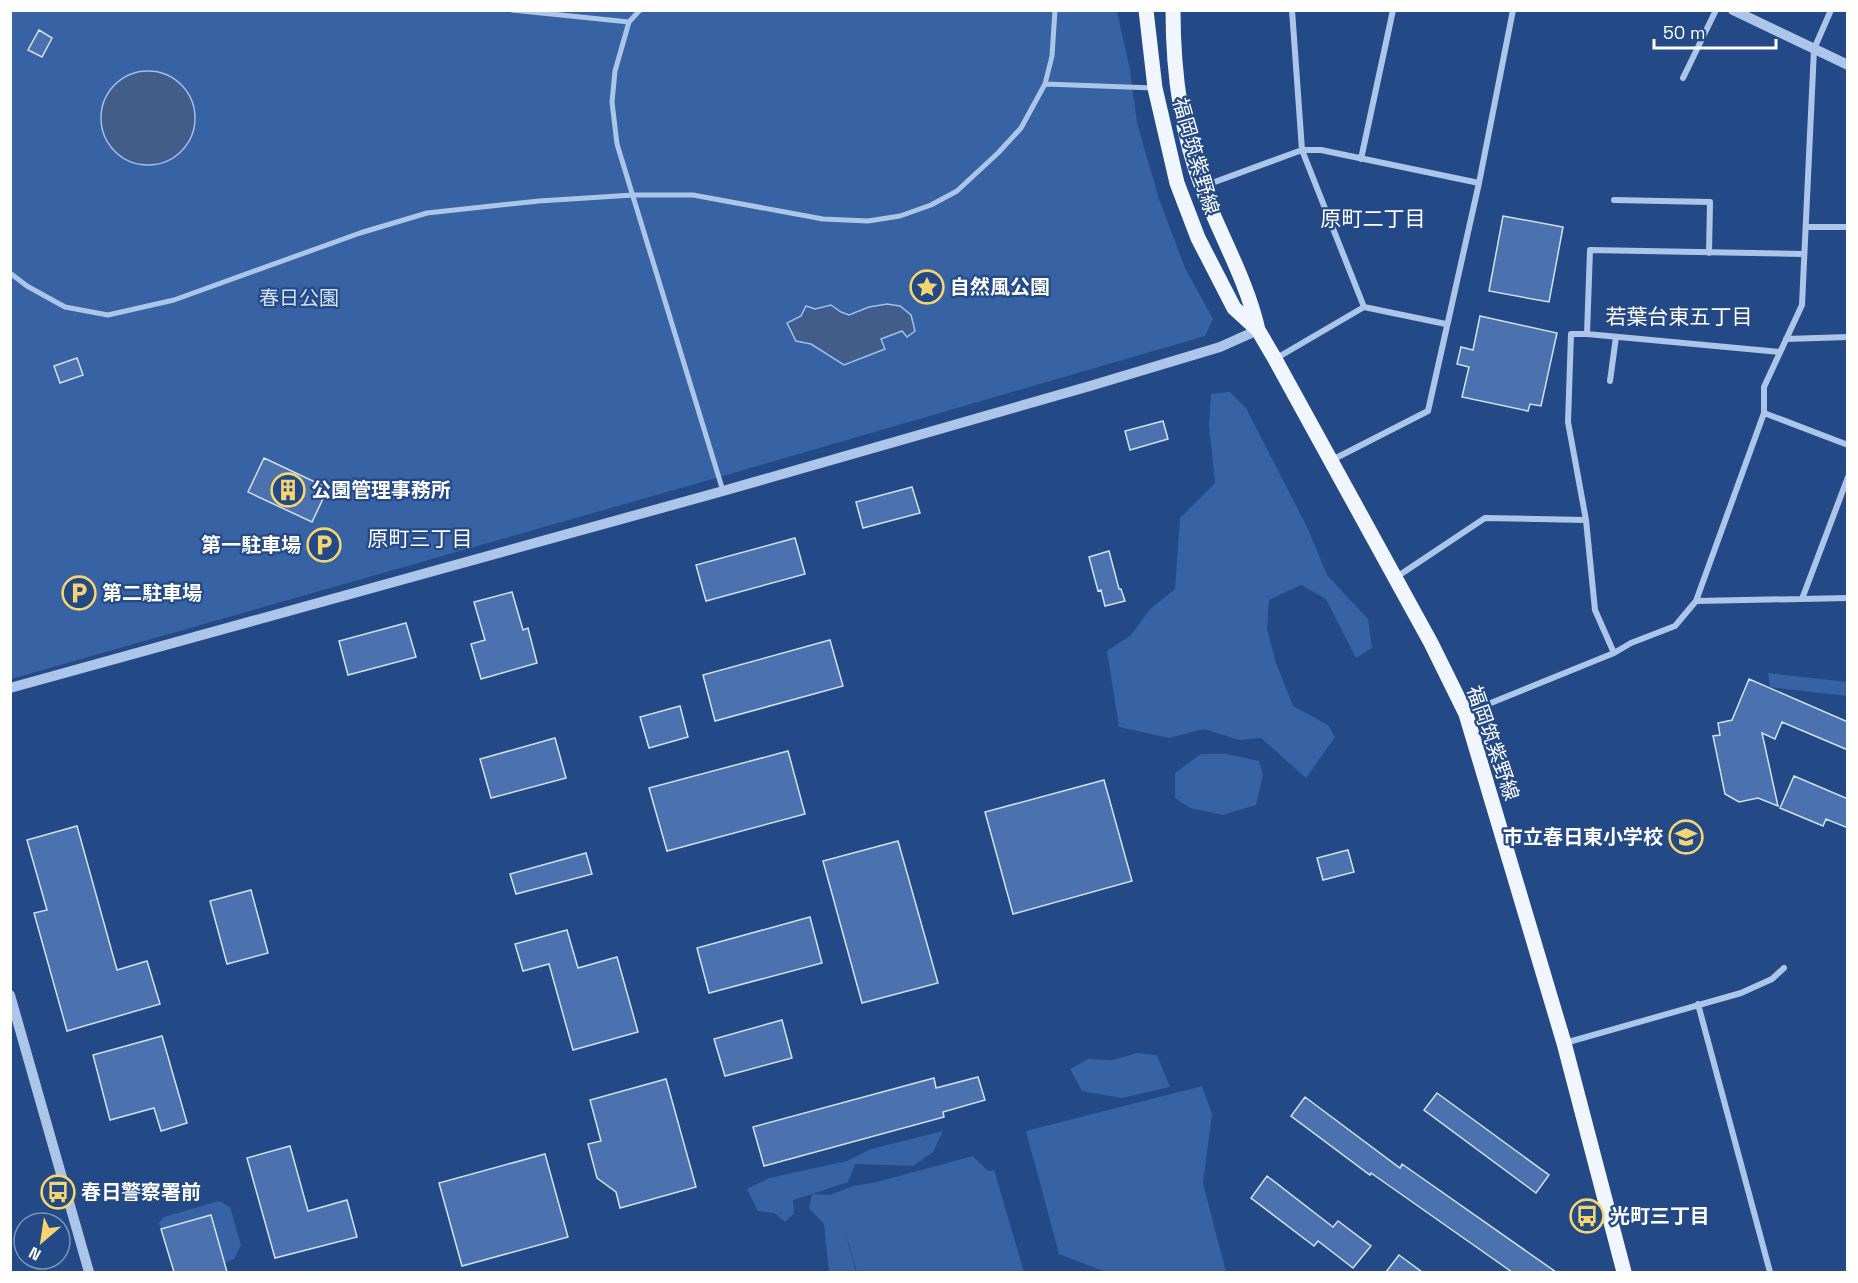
<svg xmlns="http://www.w3.org/2000/svg" width="1858" height="1283" font-family="'Space Grotesk','Noto Sans JP',sans-serif">
<rect width="100%" height="100%" fill="#234987"/>
<!-- green -->
<path fill="#3762a4" d="M11,11H1117L1130,70L1137,123L1159,199L1185,268L1213,319L1205,336L730,474L11,679Z
M1230,392L1246,408L1308,529L1327,575L1368,619L1372,648L1356,658L1326,599L1301,585L1269,600L1267,629L1276,663L1293,706L1328,725L1335,737L1306,778L1261,738L1239,740L1204,729L1169,738L1119,727L1107,651L1131,635L1150,609L1175,589L1180,518L1215,483L1209,425L1211,394Z
M1768,673L1847,682V696L1770,687Z
M1201,754H1227L1259,761L1263,775L1256,805L1223,815L1190,808L1175,798V773Z
M1137,1053L1157,1055L1170,1087L1122,1098L1082,1091L1070,1069L1088,1059L1113,1060Z
M1202,1086L1212,1114L1203,1183L1226,1272H1106L1059,1254L1026,1131Z
M943,1131L933,1152L913,1166L855,1164L848,1182L812,1194L830,1195L853,1186L877,1182L973,1156L988,1171L994,1170L1024,1272H857L844,1227L856,1272H829L824,1224L809,1208L812,1194L793,1200L794,1214L785,1222L774,1213L758,1211L747,1189L769,1178L847,1161L871,1149Z
M219,1201L230,1207L241,1245L234,1259L224,1263L211,1215L161,1229L159,1223L164,1217Z"/>
<!-- water -->
<path fill="#425d8a" stroke="#a1bfea" stroke-width="1.5" d="M101 118a47 47 0 1 1 94 0a47 47 0 1 1-94 0Z
M887,304L900,306L911,315L915,331L907,337L902,331L881,339L885,349L844,365L811,344L796,341L787,323L801,316L806,306L815,309L831,305L841,312L849,315L869,307Z"/>
<!-- building -->
<path fill="#4b72af" stroke="#d1e0f7" stroke-width="1.5" d="M39,30L52,38L42,57L28,50Z
M1503,216L1563,227L1549,302L1489,291Z
M1480,316L1557,333L1541,406L1530,404L1528,411L1462,397L1469,367L1457,364L1461,347L1473,350Z
M77,358L83,375L60,383L54,366Z
M1163,421L1168,439L1130,450L1125,431Z
M264,458L328,488L312,522L248,492Z
M912,487L920,513L863,528L856,502Z
M795,538L805,574L706,601L696,565Z
M1109,551L1119,589H1121L1125,601L1105,606L1101,590L1098,591L1089,557Z
M512,592L523,630L528,628L537,663L481,679L471,644L485,640L474,602Z
M406,623L416,657L348,675L339,641Z
M830,640L843,686L715,721L703,675Z
M1749,679L1848,722V750L1782,722L1775,739L1762,733L1778,806L1758,798L1739,802L1725,794L1713,736L1720,735L1718,723L1732,720Z
M680,706L688,737L649,748L640,717Z
M555,738L566,778L491,798L480,759Z
M788,751L805,814L667,851L649,788Z
M1794,776L1848,799V828L1826,819L1823,826L1780,808Z
M1104,780L1132,881L1013,914L985,812Z
M77,826L117,970L147,961L160,1004L67,1031L34,913L47,910L27,840Z
M898,841L938,983L862,1003L823,861Z
M1348,850L1354,872L1323,880L1317,858Z
M586,853L592,874L516,894L510,874Z
M251,890L268,953L227,964L210,901Z
M810,917L822,963L709,993L697,948Z
M567,930L578,968L617,957L638,1032L573,1050L549,964L523,971L515,944Z
M782,1020L792,1058L725,1076L714,1039Z
M162,1036L187,1123L161,1131L154,1108L110,1120L93,1055Z
M978,1077L985,1100L943,1112L944,1117L764,1166L753,1127L934,1078L936,1088Z
M666,1079L696,1187L620,1208L616,1192L597,1178L588,1144L601,1141L590,1100Z
M1437,1093L1549,1175L1536,1193L1424,1110Z
M1305,1097L1400,1168L1402,1164L1556,1272H1512L1371,1173L1370,1175L1291,1116Z
M290,1146L308,1211L347,1200L357,1237L275,1258L247,1158Z
M545,1154L568,1237L462,1266L439,1183Z
M1267,1176L1333,1227L1338,1221L1371,1246L1353,1268L1318,1241L1314,1246L1251,1198Z
M211,1215L227,1272H174L161,1229Z
M1399,1255L1422,1272H1386Z"/>
<g fill="none" stroke-linecap="round" stroke-linejoin="round">
<!-- pedestrian -->
<path stroke="#adc5e9" stroke-width="5" d="M512,10L629,22
M640,10L629,22L615,71L612,102L617,144L723,491
M1045,84L1154,88
M10,273L27,286L65,307L108,315L174,300L360,233L427,213L539,201L633,195H693L823,219L868,221L900,216L931,205L957,191L998,153L1021,128L1045,84L1052,56L1055,10"/>
<!-- minor -->
<path stroke="#adc5e9" stroke-width="6" d="M1292,10L1302,150L1364,307L1446,324
M1683,78L1716,10
M1361,159L1393,10
M1201,187L1302,150H1321L1479,183
M1614,200L1710,202L1709,253
M1806,227H1848
M1587,334H1571L1568,422L1586,520L1595,610L1614,653
M1786,339L1848,337
M1780,352L1587,334L1590,250L1804,254
M1275,359L1364,307
M1610,381L1616,337
M1764,413L1848,445
M1330,461L1428,411L1479,183L1513,10
M1395,578L1485,518L1586,520
M1802,599L1848,477
M1696,601L1848,598
M1466,713L1614,653L1631,643L1675,626L1696,601L1764,413V387L1802,305L1814,49L1831,10
M1698,1004L1770,1272
M1565,1043L1741,993L1772,979L1784,968"/>
<!-- tertiary -->
<path stroke="#adc5e9" stroke-width="10" d="M1733,10L1848,65
M10,688L723,491L1090,386L1220,347L1258,330
M10,995L89,1272"/>
<!-- primary -->
<path stroke="#f0f5fe" stroke-width="15" d="M1146,10L1155,88L1177,183L1198,238L1234,308L1258,330L1275,359L1431,643L1466,714L1564,1043L1624,1272
M1173,10C1173,70 1181,134 1203,190C1221,237 1247,281 1258,330"/>
</g>
<!-- icons -->
<defs>
<symbol id="sight-ring" viewBox="-11 -11 22 22"><circle r="9.5" fill="#234987" stroke="#f5d570" stroke-width="1.5"/><path d="M0-6L1.8-2.2L6-1.7L2.9 1.2L3.7 5.4L0 3.3L-3.7 5.4L-2.9 1.2L-6-1.7L-1.8-2.2Z" fill="#f5d570"/></symbol>
<symbol id="building-ring" viewBox="-11 -11 22 22"><circle r="9.5" fill="#234987" stroke="#f5d570" stroke-width="1.5"/><path d="M-4-6H4V6H1V3H-1V6H-4ZM-2.5-4.3h1.7v1.8h-1.7ZM.8-4.3h1.7v1.8H.8ZM-2.5-1h1.7V.8h-1.7ZM.8-1h1.7V.8H.8Z" fill="#f5d570"/></symbol>
<symbol id="parking-ring" viewBox="-11 -11 22 22"><circle r="9.5" fill="#234987" stroke="#f5d570" stroke-width="1.5"/><path d="M-3.5-5.5H1a3.5 3.5 0 0 1 0 7H-1V5.5H-3.5ZM-1-3.4V-.6H.8a1.4 1.4 0 0 0 0-2.8Z" fill="#f5d570"/></symbol>
<symbol id="school-ring" viewBox="-11 -11 22 22"><circle r="9.5" fill="#234987" stroke="#f5d570" stroke-width="1.5"/><path d="M0-5L7-2L0 1L-7-2ZM-4 1L0 2.5L4 1V4Q0 6-4 4Z" fill="#f5d570"/></symbol>
<symbol id="bus-ring" viewBox="-11 -11 22 22"><circle r="9.5" fill="#234987" stroke="#f5d570" stroke-width="1.5"/><path d="M-5-6H5V4H4V6H2V4H-2V6H-4V4H-5ZM-3.5-4V0h7V-4ZM-3.5 1.2v1.5H-2V1.2ZM2 1.2v1.5H3.5V1.2Z" fill="#f5d570"/></symbol>
</defs>
<g fill-rule="evenodd">
<use href="#sight-ring" x="908" y="268" width="38" height="38"/>
<use href="#building-ring" x="269" y="471" width="38" height="38"/>
<use href="#parking-ring" x="305" y="526" width="38" height="38"/>
<use href="#parking-ring" x="60" y="574" width="38" height="38"/>
<use href="#school-ring" x="1667" y="818" width="38" height="38"/>
<use href="#bus-ring" x="39" y="1173" width="38" height="38"/>
<use href="#bus-ring" x="1568" y="1197" width="38" height="38"/>
</g>
<g text-anchor="middle" stroke-width="4.5" stroke-linejoin="round" paint-order="stroke">
<!-- street labels -->
<g font-size="20" fill="#fff" stroke="#234987">
<text transform="translate(1196 156) rotate(74)" y="7">福岡筑紫野線</text>
<text transform="translate(1493 743) rotate(71)" y="7">福岡筑紫野線</text>
</g>
<!-- poi labels -->
<g font-size="20" font-weight="bold" fill="#fff" stroke="#234987" text-anchor="start">
<text x="950" y="294">自然風公園</text>
<text x="311" y="497">公園管理事務所</text>
<text x="301" y="552" text-anchor="end">第一駐車場</text>
<text x="102" y="600">第二駐車場</text>
<text x="1663" y="844" text-anchor="end">市立春日東小学校</text>
<text x="81" y="1199">春日警察署前</text>
<text x="1610" y="1223">光町三丁目</text>
</g>
<!-- park labels -->
<g font-size="20" fill="#d1e0f7" stroke="#234987">
<text x="299" y="305">春日公園</text>
</g>
<!-- neighbourhood labels -->
<g font-size="21" fill="#fff" stroke="#234987">
<text x="1373" y="226">原町二丁目</text>
<text x="1679" y="324">若葉台東五丁目</text>
<text x="420" y="546">原町三丁目</text>
</g>
</g>
<!-- border -->
<rect width="1858" height="1283" fill="none" stroke="#ffffff" stroke-width="24"/>
<!-- north arrow -->
<g transform="translate(42 1241) rotate(209)"><circle r="28" fill="#234987" stroke="#7b92b7" stroke-width="1.5"/>
<path d="M0-4.5L10 22L0 15L-10 22Z" fill="#f5d570"/>
<text y="-9" font-size="16" font-weight="bold" text-anchor="middle" fill="#ffffff">N</text>
</g>
<!-- scale -->
<path d="M1654 39v9h122v-9" fill="none" stroke="#ffffff" stroke-width="3"/>
<text x="1663" y="39" font-size="18" fill="#ffffff" stroke="#234987" stroke-width="4.5" paint-order="stroke">50 m</text>
</svg>
